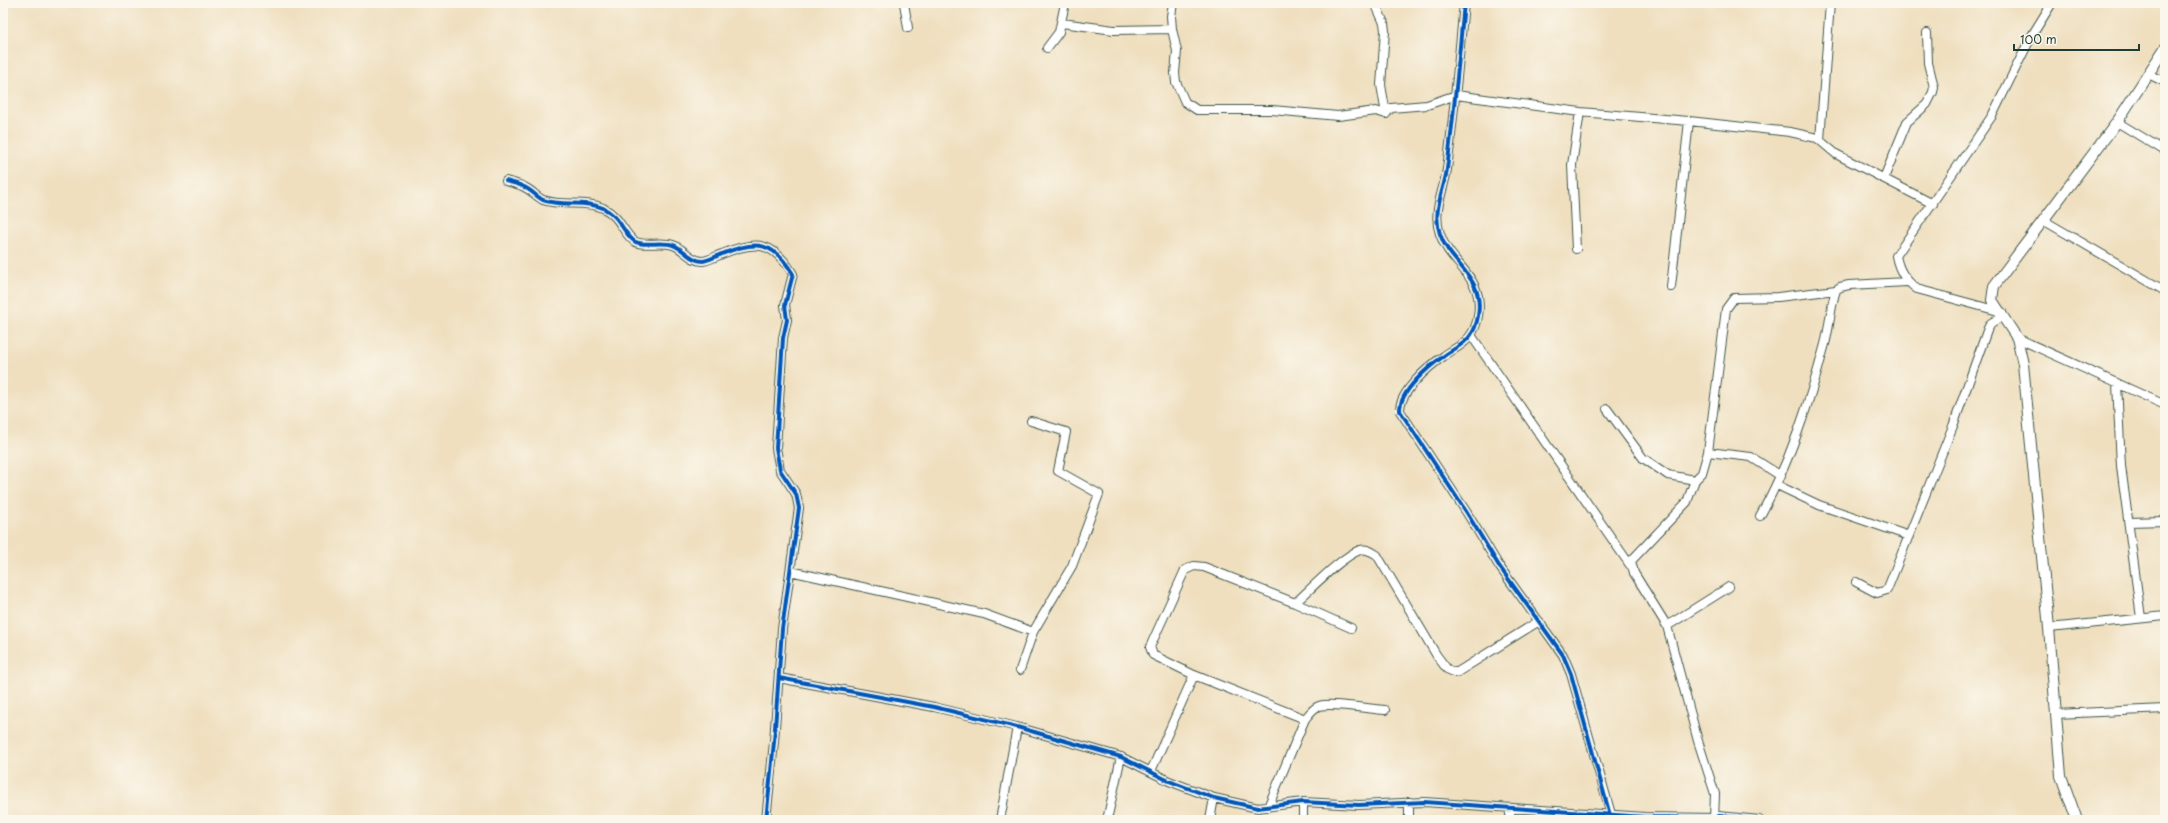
<svg xmlns="http://www.w3.org/2000/svg" width="2168" height="823" font-family="'Playpen Sans',sans-serif">
<rect width="100%" height="100%" fill="#fbf7ec"/>
<filter id="ink" filterUnits="userSpaceOnUse"><feTurbulence type="fractalNoise" baseFrequency=".025" numOctaves="2"/><feDisplacementMap in="SourceGraphic" scale="8" xChannelSelector="R" yChannelSelector="G"/><feConvolveMatrix kernelMatrix="1 2 1 2 8 2 1 2 1" color-interpolation-filters="sRGB"/></filter>
<filter id="wash" filterUnits="userSpaceOnUse"><feTurbulence type="fractalNoise" baseFrequency=".012" numOctaves="4" result="noise"/><feDisplacementMap in="SourceGraphic" scale="16" xChannelSelector="R" yChannelSelector="G"/><feGaussianBlur stdDeviation="0.9" result="paint"/><feColorMatrix in="noise" values="0 0 0 0 0 0 0 0 0 0 0 0 0 0 0 0 0 1.4 0 .05"/><feComposite in="paint" operator="in"/></filter>
<g filter="url(#wash)">
<rect width="100%" height="100%" fill="#efdfbf"/>
</g>
<g filter="url(#ink)">
<g fill="none" stroke-linecap="round" stroke-linejoin="round">
<defs>
<path id="minor" d="M904,3L908,28
M1173,3L1171,16L1172,29L1177,51L1175,73L1176,82L1185,102L1197,110H1272L1338,116L1376,111L1386,114L1391,108L1427,105L1456,95L1580,112L1689,121L1790,132L1817,138L1836,154L1933,204
M1375,3L1384,23L1385,31L1381,85L1386,114
M1464,3C1459,58 1454,114 1447,169C1444,191 1432,211 1440,234C1450,265 1485,276 1478,316C1477,322 1474,331 1470,336C1464,345 1453,349 1444,356C1429,366 1399,392 1400,411L1467,513L1499,566L1563,655L1571,674L1611,814V820
M1062,23L1114,30L1172,29
M1047,48L1059,32L1065,3
M2148,74L2165,82
M2117,122L2165,151
M1820,140L1830,3
M1884,178L1907,122L1927,104L1933,92L1934,87L1928,63L1927,33
M506,181C512,183 520,184 526,188C532,191 537,197 543,200C563,207 585,200 603,208C621,217 622,232 634,241C642,247 662,241 673,245C683,248 691,261 702,261C708,261 716,256 722,254C756,240 773,241 793,274L785,305L787,320L783,338L776,448L780,470L796,494L799,508L782,629L774,742L766,820
M2043,220L2165,291
M1576,249L1572,165L1580,112
M1671,287L1689,121
M2002,312L1917,289C1905,280 1899,271 1896,256L1992,116L2031,37L2052,3
M1471,335L1630,565
M2017,338L2165,405
M2117,383L2121,466L2141,618
M1607,409L1643,458L1668,475L1695,480
M1708,452L1751,457L1781,476
M1777,485L1819,505L1909,536
M1760,516C1790,462 1809,404 1825,344C1830,326 1830,308 1836,290L1840,287L1849,285L1907,282
M2129,522L2165,521
M790,571L984,614L1033,632
M1856,582L1877,593L1887,590L1953,426L1988,328L1991,323L2003,316
M1295,603C1311,589 1341,557 1360,550C1367,548 1372,552 1377,555L1437,656L1447,669L1456,673L1539,621
M1667,626L1729,587
M2049,628L2165,616
M1020,670L1033,632L1072,566L1099,494L1058,471L1066,432L1031,421
M779,678L934,707L1017,727L1121,757L1169,781L1214,798L1258,808L1303,802L1359,805L1424,802L1645,817L1715,818L1719,816L1759,820
M2056,714L2165,709
M1305,719C1309,714 1313,708 1319,706C1332,702 1369,709 1385,710
M1151,771L1194,675
M1268,807L1305,719L1194,675L1153,655L1150,647L1185,570L1194,566L1204,567L1295,603L1351,628
M1000,820L1017,727
M1107,820L1121,757
M1210,820L1214,798
M1303,820V802
M1409,820V802
M1510,820V808
M1714,820L1715,794L1698,741L1667,626L1634,573L1631,561L1687,502L1695,480L1702,473L1708,452L1726,309L1734,298L1778,297L1836,290"/>
<path id="tertiary" d="M2077,820L2061,776L2049,628L2023,364L2017,338L1992,300L1994,286L2117,122L2165,48"/>
</defs>
<!-- minor casing -->
<use href="#minor" stroke="#3e5549" stroke-width="10"/>
<!-- tertiary casing -->
<use href="#tertiary" stroke="#3e5549" stroke-width="12"/>
<!-- minor -->
<use href="#minor" stroke="#fff" stroke-width="8"/>
<!-- tertiary -->
<use href="#tertiary" stroke="#fff" stroke-width="10"/>
<defs>
<path id="cycleway" d="M1464,3C1459,58 1454,114 1447,169C1444,191 1432,211 1440,234C1450,265 1485,276 1478,316C1477,322 1474,331 1470,336C1464,345 1453,349 1444,356C1429,366 1399,392 1400,411L1467,513L1499,566L1563,655L1571,674L1611,819
M506,181C512,183 520,184 526,188C532,191 537,197 543,200C563,207 585,200 603,208C621,217 622,232 634,241C642,247 662,241 673,245C683,248 691,261 702,261C708,261 716,256 722,254C756,240 773,241 793,274L785,305L787,320L783,338L776,448L780,470L796,494L799,508L782,629L774,742L766,820
M779,678L934,707L1017,727L1121,757L1169,781L1214,798L1258,808L1303,802L1359,805L1424,802L1645,817L1715,818L1719,816L1759,820"/>
</defs>
<!-- cycleway casing -->
<use href="#cycleway" stroke="#fbf7ec" stroke-width="6"/>
<!-- cycleway -->
<use href="#cycleway" stroke="#0057b8" stroke-width="4"/>
</g>
</g>
<!-- margin -->
<rect width="2168" height="823" fill="none" stroke="#fbf7ec" stroke-width="16"/>
<!-- scale -->
<path d="M2014 44v6h125v-6" fill="none" stroke="#1f3d34" stroke-width="2"/>
<text x="2020" y="44" font-size="12" fill="#1f3d34" stroke="#fbf7ec" stroke-width="3" paint-order="stroke">100 m</text>
</svg>
